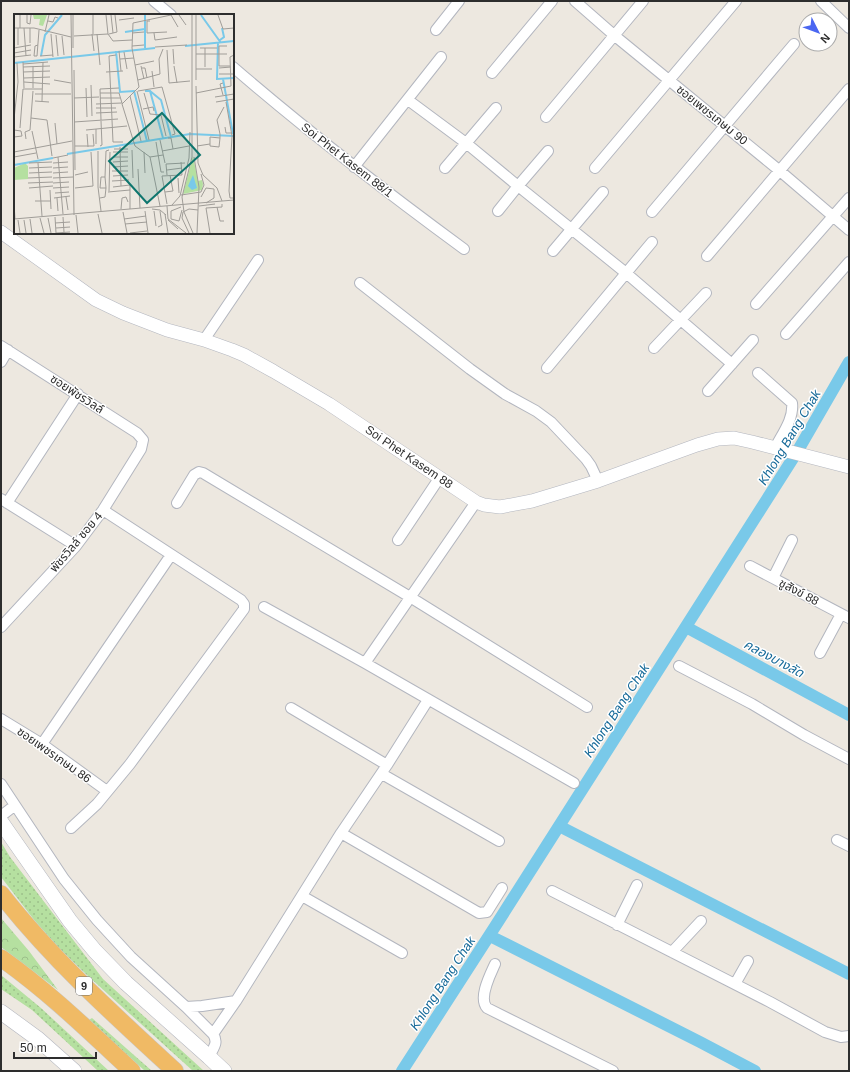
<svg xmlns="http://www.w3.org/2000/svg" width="850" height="1072" font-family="Arial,'Noto Sans Thai',sans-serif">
<defs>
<pattern id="grass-dots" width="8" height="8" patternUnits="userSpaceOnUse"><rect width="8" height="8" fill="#b5e0a0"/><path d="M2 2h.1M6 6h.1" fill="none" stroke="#9cc08a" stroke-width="1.8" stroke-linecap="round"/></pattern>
<pattern id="forest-crowns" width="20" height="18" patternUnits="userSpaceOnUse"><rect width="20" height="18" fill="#b5e0a0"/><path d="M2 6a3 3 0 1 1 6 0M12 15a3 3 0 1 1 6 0" fill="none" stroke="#9cc08a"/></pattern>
</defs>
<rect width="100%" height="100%" fill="#ede8e0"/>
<!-- grass -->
<path fill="url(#grass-dots)" d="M1,842L10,857L103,979L204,1071H193L88,976L59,948L35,921L1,877Z
M1,975L41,1008L109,1071H98L32,1010L1,989Z
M92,1018L152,1071H145L89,1020Z"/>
<!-- forest -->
<path fill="url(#forest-crowns)" d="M1,918L29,951L58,990L1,947Z"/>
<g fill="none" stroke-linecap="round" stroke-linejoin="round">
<!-- canal -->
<path stroke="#79c9e9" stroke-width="12" d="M686,627L849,715
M559,826L849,974
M490,936L700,1042L755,1071
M402,1071L496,925L797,452L849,362"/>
<defs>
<path id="minor" d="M154,1L171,15
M575,1L615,36L780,171L849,230
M821,1L849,28
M436,30L459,1
M233,67C307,131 385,191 464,249
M492,73L552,1
M408,100L466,143L518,186L626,273L732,364
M546,117L643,1
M354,167L441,57
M445,168L496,108
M595,168L736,1
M498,211L518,186L548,151
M652,212L794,44
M553,251L603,192
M707,256L849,89
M360,283L470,369L505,394L536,411L551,422L586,459L591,466L598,481
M756,304L849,198
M786,334L849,262
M204,340L258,260
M1,346L137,433L143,440L141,449L103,510L76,546L1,627
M654,348L706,293
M1,362L8,350
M547,368L652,242
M758,373L792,403C794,419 782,434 775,448
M708,391L753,340
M1,499L76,546
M7,503L78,394
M177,503L194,475L199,472L203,473L410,597L587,707
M398,540L440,477
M750,566L849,618
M773,578L792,540
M264,607L365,663L574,783
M820,653L841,614
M365,663L476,502
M679,666L752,704L804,735L849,759
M291,708L387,765
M1,719L42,744L107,791
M42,744L171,555
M382,774L499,841
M1,784L64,879L97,920L131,957L186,1007L213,1034C219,1043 213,1048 209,1057
M1,816L14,806
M71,828L97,804L130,764L244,609V604L241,600L103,510
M341,833L479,913L487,912L502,888
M837,840L849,846
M552,891L770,1002L825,1032L841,1037L849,1036
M302,896L402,953
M617,925L637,885
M672,952L701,921
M495,964C490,975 478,998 487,1008L613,1071
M735,984L748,961
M186,1007L202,1006L236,1001
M213,1034L236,1001L341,833L387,765L428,700"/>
<path id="tertiary" d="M1,232L96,300L123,313L167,330L204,340L232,350L244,355L273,371L329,404L476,502L484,505L500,507L532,501L598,481L697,445L718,439L734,438L752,442L849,467"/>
<path id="secondary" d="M1,822L70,921L95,951L126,983L209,1057L224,1071
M1,1012L38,1039L74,1071"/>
<path id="trunk" d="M1,894C52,959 114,1015 175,1071
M1,958C48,991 90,1032 132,1071"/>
</defs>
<!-- minor casing -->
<use href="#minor" stroke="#b3b6bf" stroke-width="12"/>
<!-- tertiary casing -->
<use href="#tertiary" stroke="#b3b6bf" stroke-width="14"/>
<!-- secondary casing -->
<use href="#secondary" stroke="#b3b6bf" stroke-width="16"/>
<!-- trunk casing -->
<use href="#trunk" stroke="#c8c8c8" stroke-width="18"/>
<!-- minor -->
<use href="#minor" stroke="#fff" stroke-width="10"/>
<!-- tertiary -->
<use href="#tertiary" stroke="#fff" stroke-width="13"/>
<!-- secondary -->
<use href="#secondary" stroke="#fff" stroke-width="15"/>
<!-- trunk -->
<use href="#trunk" stroke="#f0ba65" stroke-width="17"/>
</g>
<g text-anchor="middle" stroke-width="3" stroke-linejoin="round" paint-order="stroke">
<!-- shield labels -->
<rect fill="#fff" stroke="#6c6c6c" stroke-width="1" x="76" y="977" width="16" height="18" rx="3"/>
<g font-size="11" font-weight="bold" fill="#2d2d2d">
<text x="84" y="990">9</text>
</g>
<!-- street labels -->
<g font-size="12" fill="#2d2d2d" stroke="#fff">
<text transform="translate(712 115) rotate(39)" y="4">ซอยเพชรเกษม 90</text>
<text transform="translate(347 160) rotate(38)" y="4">Soi Phet Kasem 88/1</text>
<text transform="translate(77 394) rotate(33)" y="4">ซอยพัชรวิลล์</text>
<text transform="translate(409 457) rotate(34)" y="4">Soi Phet Kasem 88</text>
<text transform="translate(76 542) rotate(-50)" y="4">พัชรวิลล์ ซอย 4</text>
<text transform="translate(799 592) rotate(28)" y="4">ชูสังข์ 88</text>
<text transform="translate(54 755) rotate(35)" y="4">ซอยเพชรเกษม 86</text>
</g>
<!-- water labels -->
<g font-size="13" font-style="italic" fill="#156998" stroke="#fff">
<text transform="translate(789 437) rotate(-59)" y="5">Khlong Bang Chak</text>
<text transform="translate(774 658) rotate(28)" y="5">คลองบางลัด</text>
<text transform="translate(616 710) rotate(-57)" y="5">Khlong Bang Chak</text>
<text transform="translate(442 983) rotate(-57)" y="5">Khlong Bang Chak</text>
</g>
</g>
<!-- overview -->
<g transform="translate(14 14)">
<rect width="220" height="220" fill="#ede8e0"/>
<path d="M19,1H33L29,12L25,11L26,5H20ZM11,149L14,152V165L0,166V154Z" fill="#b5e0a0"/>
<path d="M179,142L184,167L188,166L189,170L188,176L169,180Z" fill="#b5e0a0"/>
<path d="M179,161L183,174L178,176L174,172Z" fill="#79c9e9"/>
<path fill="none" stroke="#79c9e9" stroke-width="2" d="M131,1V34M187,1L207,29M111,18L131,15M206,26L210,23L208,14M204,29L203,65L220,64M171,32L220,27M102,37L106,78L120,77L133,127M27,42L31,21L48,1M0,49L141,34M209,65L219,120M131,77H136L149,124M136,77L147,86L157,123M53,140L176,120L220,122M0,151L39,144"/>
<path fill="none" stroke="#a09d98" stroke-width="1" d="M6,1V14M13,1V9L16,10L17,1M57,1L60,201M59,1V34M79,1V20M92,1L94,20M97,1L99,19M157,1L164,13M165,1L172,11M178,1V143L168,183L170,198L179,219M204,1L209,15L220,14M105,6L120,4M34,7L39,8L41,3L44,4M136,7H133V19L153,18M0,14H20L57,23M4,14V31M10,14L12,42M31,18L35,1M118,19L130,18M140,19L141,26L163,23M37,20L39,43M78,20L80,37M83,20L86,51M95,20L103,18L101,1M42,21L44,42M48,22L50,41M60,22L94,20L99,27L118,26M16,29V14M24,31L21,32L20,42H23L25,16M118,32L130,31M213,32H205V52H216M141,33L173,31M0,34L17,31M186,34H203M191,34V53M159,35L160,50M153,36L155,69L176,67M105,37L107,57M110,38L113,55M0,39L17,36M182,40H213M26,42L39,41M0,43L17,41M106,45L120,44M9,48L10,74M9,50L34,48M121,51L140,47M127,52L130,65M160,52L163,69M9,53L36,52M128,54H131L133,64M205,54L217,53M182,55H198M60,56L61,156M138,57L140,73M9,58L36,57M92,58L109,57M205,60H220M10,64L36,63M40,66L57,69M124,66L146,60L145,45L149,35M182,66V1M10,68L36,70M77,71L78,102M182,72L184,149L189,161L203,174L208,187M19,74V52M72,74L73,103M123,77L135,126M124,77L148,73L161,120L158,121M86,79H105L108,89M130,79L136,100L147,101L152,122M182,79L217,72L216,43L220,41M21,80H57M209,81L206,70L209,69M116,82L127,127M201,83L220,80M60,84L85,83M86,84H106M21,87L35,88M28,87L29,48M202,88L220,85M212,88L218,122L215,177L216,184H220M82,90L108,89M82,94H102M129,95L139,93L140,97M82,99L103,98M17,104L33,106L38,142M0,105L4,68L3,49M98,105L95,42L102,41M87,106L86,75L105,74M98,106L99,128H109M60,108L104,105M41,109L43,130M211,113L212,119H218M6,114L9,75H28M82,115V130M0,116L7,117L8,122L0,123M72,116L113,112M18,117L24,145M73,120L74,133M154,124H157L159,135M206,124L196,123V132L205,133L206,124V120L203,106L210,93M12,125L11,118L16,116L19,77M146,126L151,149M142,128L147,158H150M61,132H80L79,120M86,132L88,131L87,107M183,132L196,130M106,133L107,172M100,135H114M118,136L119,164M84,137V173L87,197M148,137L175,132M0,138L58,127M99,138H114M130,138L131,159M0,143L22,139M44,143L49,200M99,143H114M136,143L149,141M180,143L185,173L183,219M39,144L54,141M99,148L114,147M15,149L38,148M24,149L28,202M39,149L54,148M99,153L114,152M15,154L38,153M39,154L54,153M124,155L126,194M153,156L168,154M98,157H114M15,159L38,158M39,159L54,158M61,161L74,158M153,161L152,150L171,149M99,162L114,161M87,163H91L92,137L95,136M87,163L86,174H92L91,163M14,164L38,163M39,164L59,163M164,164L165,179M98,167L115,166M14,169L39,168M39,169L55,168M99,173L116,171V195M15,174L39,172M39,174L55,173M61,174L79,172L77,138M36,176L37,195M95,177L96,138M94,178L116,176M151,178L159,177L156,161M41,179L55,178M167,181L187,178L190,171L187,160M52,183L54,196M187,183L192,174L200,175V184L192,189M40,184L56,182M43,184L44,197M86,184L91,183L92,174M21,187H37M0,190L1,205M153,190L148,162L168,161L167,148M158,191L166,182L175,144L176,118M146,192L136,143L121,132L108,90L125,73L118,34L119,9L157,1M153,192L154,205L172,219M185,192L201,190M167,193L157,197V205L165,207L168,196M203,193L206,207H210M107,195L108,184L112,183L114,188M138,195L146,196L152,201M131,197L134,219M140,197L142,212M109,198L113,219M84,200L88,219M151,200L154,219M62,201L64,219M41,203L42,219M49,203L50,218M26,204L30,219M34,204L37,219M0,205L220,186M16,205L18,219M110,205L132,202M4,206L6,219M10,206L12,219M154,206L164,215M41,209L56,208M111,210L133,208M144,213L148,211L146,197M42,214L56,213M42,219L56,218M116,219L133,217M175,219L168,204L169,198L175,195L184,196M196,219L192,194L208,193V190"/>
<path fill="#0f766e" fill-opacity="0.15" stroke="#0f766e" stroke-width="2" d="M148,99L186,141L133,189L95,147Z"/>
<rect width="220" height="220" fill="none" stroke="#2d2d2d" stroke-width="2"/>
</g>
<!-- border -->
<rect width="850" height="1072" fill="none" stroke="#2d2d2d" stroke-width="4"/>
<!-- north arrow -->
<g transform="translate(818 32) rotate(132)"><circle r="19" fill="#ffffff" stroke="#ababab"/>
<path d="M0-3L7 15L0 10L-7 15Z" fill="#4a66f1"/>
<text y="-6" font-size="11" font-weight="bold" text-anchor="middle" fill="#2d2d2d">N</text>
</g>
<!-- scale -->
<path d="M14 1052v6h82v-6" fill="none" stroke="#2d2d2d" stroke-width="2"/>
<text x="20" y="1052" font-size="12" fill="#2d2d2d" stroke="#ffffff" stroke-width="3" paint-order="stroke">50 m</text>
</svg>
